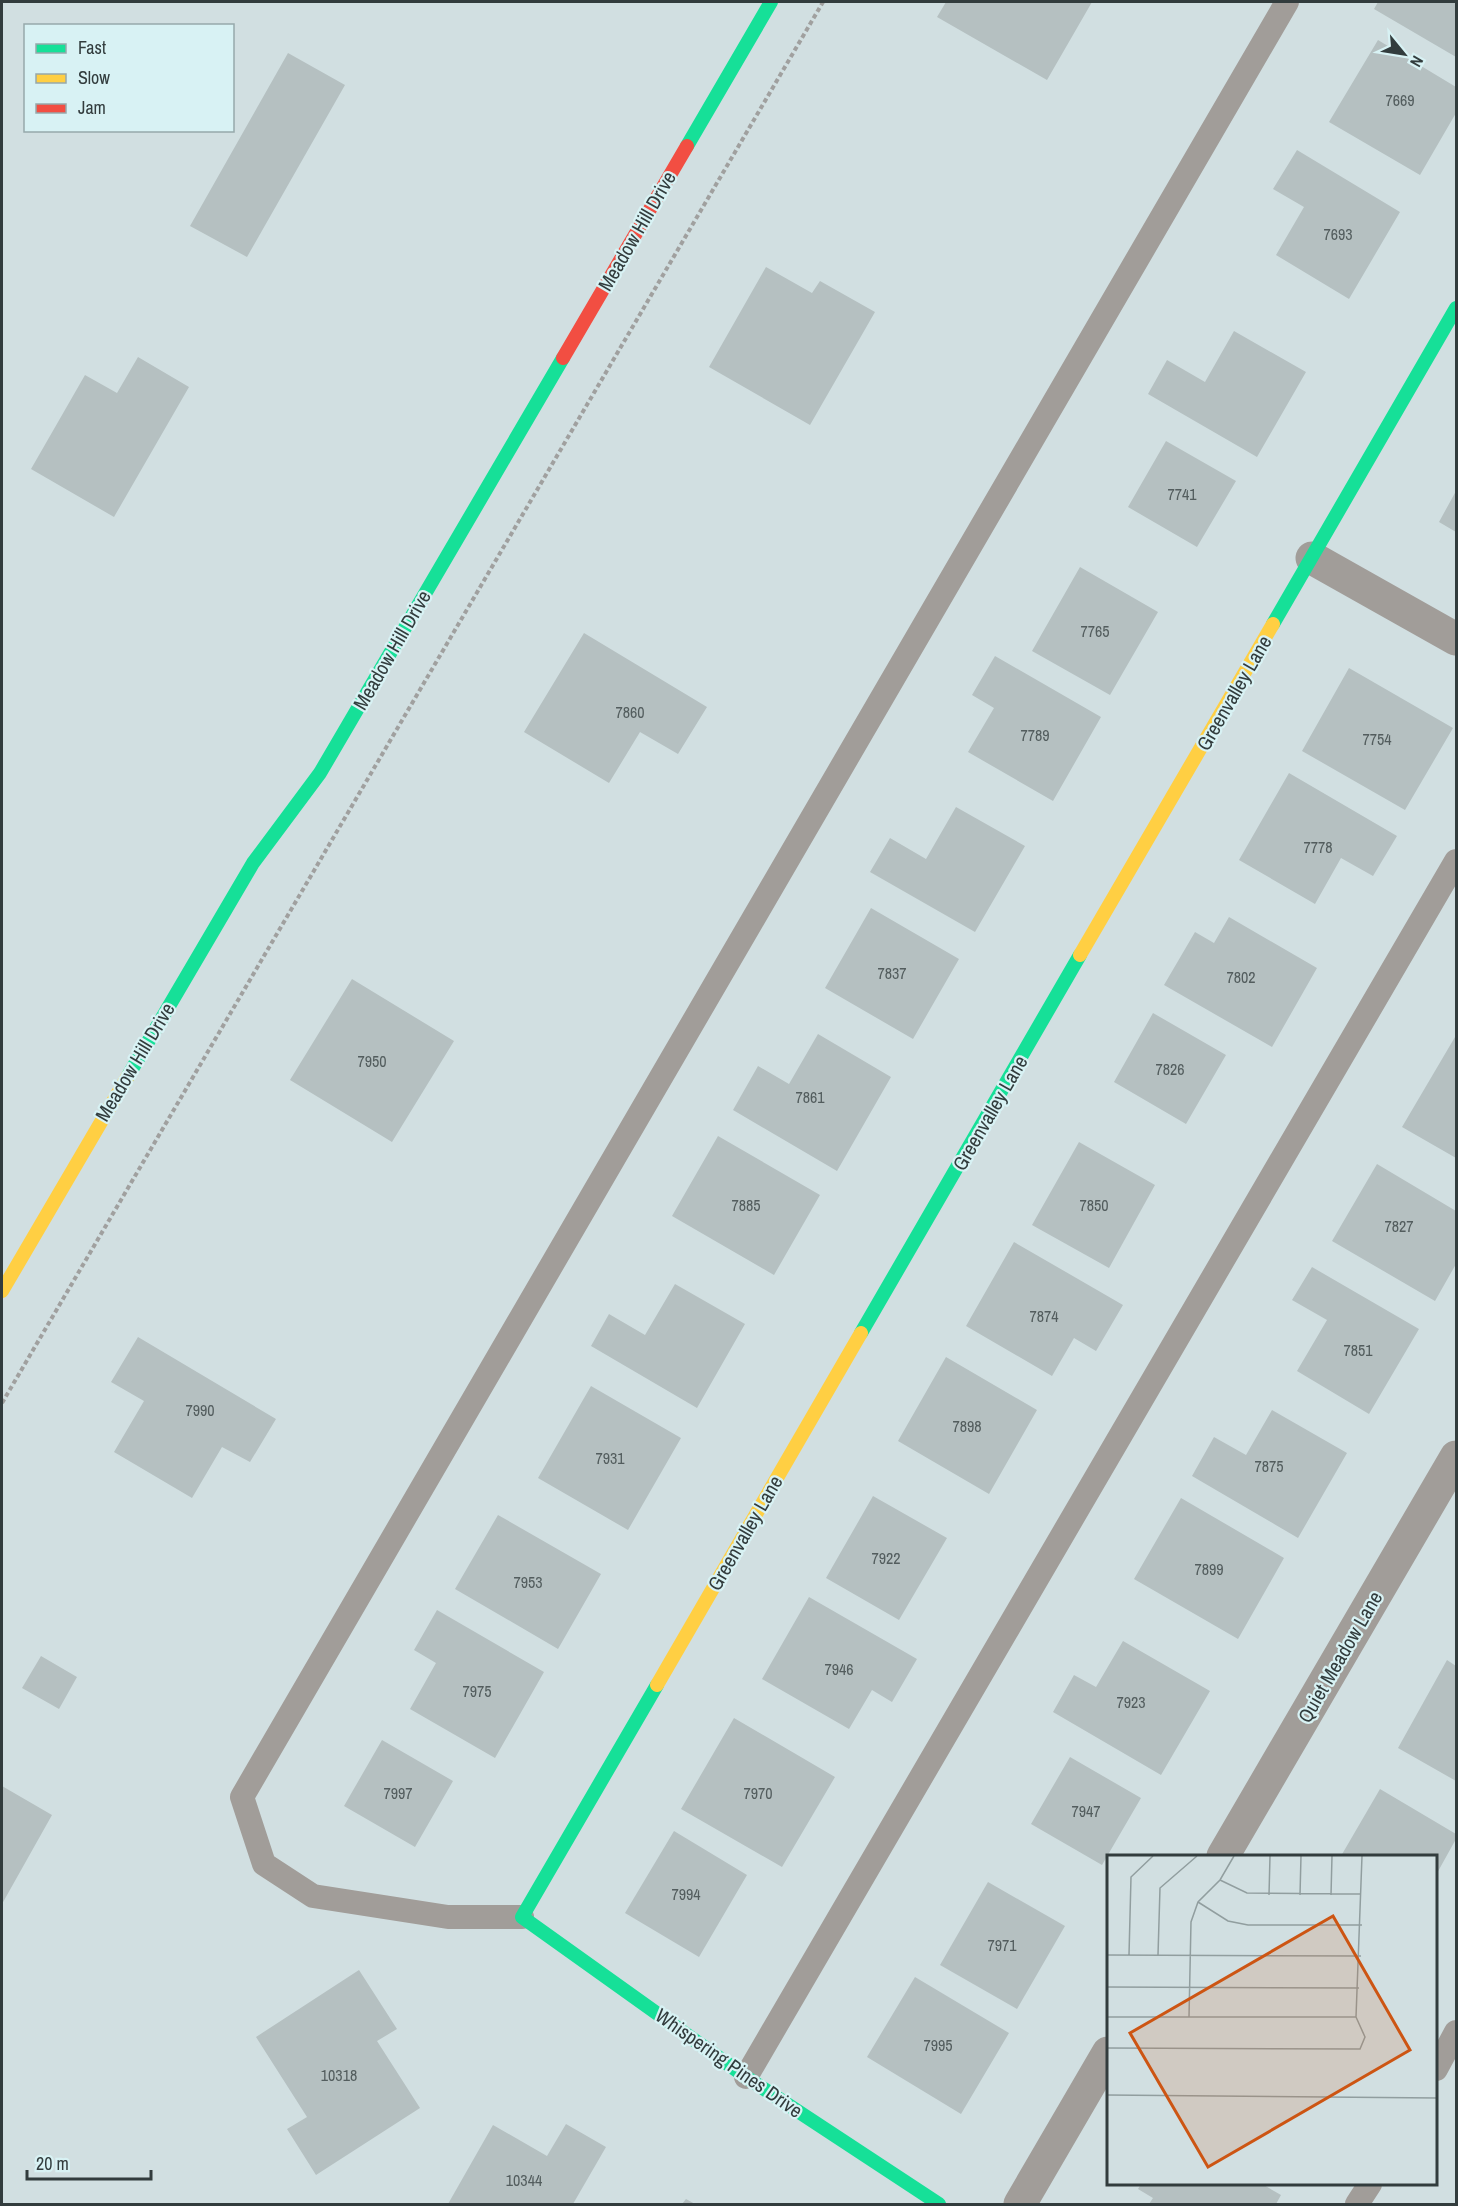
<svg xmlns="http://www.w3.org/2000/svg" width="1458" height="2206" font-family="'Archivo Narrow',sans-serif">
<rect width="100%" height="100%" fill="#d1dfe1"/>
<!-- building -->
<path fill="#b5c0c1" d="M946,2H1092L1047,80L937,17Z
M1378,2H1456V57L1374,9Z
M1378,40L1456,87V113L1420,175L1329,122Z
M288,53L345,85L247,257L190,226Z
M1297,150L1400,212L1349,299L1276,255L1304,207L1273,189Z
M766,267L812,293L820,281L875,312L810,425L709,367Z
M1234,331L1306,372L1257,457L1148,394L1167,360L1205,382Z
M138,357L189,387L114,517L31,469L85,375L117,393Z
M1166,441L1236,481L1197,547L1128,507Z
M1456,491V532L1439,522Z
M1080,567L1158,612L1110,695L1032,651Z
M584,633L707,707L678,754L640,732L609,783L524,732Z
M995,656L1101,717L1053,801L968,752L994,708L972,695Z
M1349,668L1453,728L1405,810L1302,751Z
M1289,773L1397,836L1373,876L1341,858L1315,904L1239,860Z
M956,807L1025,846L975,932L870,872L890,838L926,859Z
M871,908L959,959L913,1039L825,988Z
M1229,917L1317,968L1272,1047L1164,985L1195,932L1214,943Z
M352,979L454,1041L392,1142L290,1080Z
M1153,1013L1226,1055L1186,1124L1114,1082Z
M818,1034L891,1077L837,1171L733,1110L758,1066L789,1084Z
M1455,1037L1456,1038V1158L1402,1127Z
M718,1136L820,1195L774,1275L672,1216Z
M1079,1142L1155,1185L1109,1268L1032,1225Z
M1377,1164L1456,1211V1264L1435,1301L1332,1241Z
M1014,1242L1123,1305L1096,1351L1074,1338L1052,1376L966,1326Z
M1312,1267L1419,1329L1369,1414L1297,1371L1327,1320L1292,1300Z
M675,1284L745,1324L697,1408L591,1346L609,1314L645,1335Z
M138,1337L276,1419L250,1462L222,1447L192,1498L114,1452L144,1401L111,1382Z
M946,1357L1037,1410L989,1494L898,1441Z
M591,1386L681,1438L628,1530L538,1478Z
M1272,1410L1347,1453L1298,1538L1192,1476L1214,1437L1246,1455Z
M873,1496L947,1538L899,1620L826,1578Z
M1181,1498L1284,1558L1238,1639L1134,1579Z
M498,1515L601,1574L558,1649L455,1589Z
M809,1597L917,1659L892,1702L872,1690L849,1729L762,1679Z
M437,1610L544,1672L495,1758L410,1709L436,1663L414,1650Z
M1123,1641L1210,1691L1161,1775L1053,1712L1074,1675L1096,1687Z
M41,1656L77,1677L59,1709L22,1688Z
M1447,1660L1456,1666V1781L1398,1748Z
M734,1718L835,1777L782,1867L681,1809Z
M382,1740L453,1781L415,1847L344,1806Z
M1070,1757L1141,1798L1102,1865L1031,1824Z
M2,1786L52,1815L2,1904Z
M1380,1789L1456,1834V1839L1436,1875V1856H1341Z
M674,1831L747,1875L699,1957L625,1913Z
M988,1882L1065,1926L1017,2009L940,1965Z
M359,1970L397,2029L377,2041L420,2108L316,2175L287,2129L307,2117L256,2037Z
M915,1977L1009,2033L961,2114L867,2057Z
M566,2124L606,2147L573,2204H448L493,2125L547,2156Z
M1141,2184H1262L1281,2195L1276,2204H1149L1153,2198L1138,2189Z
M686,2199L695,2204H682Z"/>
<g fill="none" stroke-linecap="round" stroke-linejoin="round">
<!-- path -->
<path stroke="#a0a09f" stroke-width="4" stroke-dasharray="4.5 3" stroke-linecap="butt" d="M2,1403L823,2"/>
<!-- lane -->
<path stroke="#a19d99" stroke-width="24" d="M522,1917H448L313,1896L264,1864L242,1797L1287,2
M1436,2069L1456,2032
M746,2077L1456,861
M1357,2204L1370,2184"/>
<!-- street -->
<path stroke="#a19d99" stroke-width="33" d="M1312,558L1456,639
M1223,1856L1456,1457
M1020,2204L1108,2053"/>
<!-- fast -->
<path stroke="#16e098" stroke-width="14" d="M687,146L771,2
M1273,624L1456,308
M128,1076L253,863L320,773L563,358
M861,1333L1080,955
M657,1685L522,1917L746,2077L939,2204"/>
<!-- slow -->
<path stroke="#ffcf43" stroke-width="14" d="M1080,955L1273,624
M2,1291L128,1076
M657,1685L861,1333"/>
<!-- jam -->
<path stroke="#f24e42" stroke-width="14" d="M563,358L687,146"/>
</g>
<g text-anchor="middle" stroke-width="4.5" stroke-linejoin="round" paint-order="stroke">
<!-- number labels -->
<g font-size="16" fill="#535d5e">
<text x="1400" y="106">7669</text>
<text x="1338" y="240">7693</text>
<text x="1182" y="500">7741</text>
<text x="1095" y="637">7765</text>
<text x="630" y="718">7860</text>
<text x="1035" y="741">7789</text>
<text x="1377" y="745">7754</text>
<text x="1318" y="853">7778</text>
<text x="892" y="979">7837</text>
<text x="1241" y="983">7802</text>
<text x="372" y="1067">7950</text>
<text x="1170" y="1075">7826</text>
<text x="810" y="1103">7861</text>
<text x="746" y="1211">7885</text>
<text x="1094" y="1211">7850</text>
<text x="1399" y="1232">7827</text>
<text x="1044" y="1322">7874</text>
<text x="1358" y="1356">7851</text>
<text x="200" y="1416">7990</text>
<text x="967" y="1432">7898</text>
<text x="610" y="1464">7931</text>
<text x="1269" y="1472">7875</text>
<text x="886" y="1564">7922</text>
<text x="1209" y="1575">7899</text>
<text x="528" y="1588">7953</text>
<text x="839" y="1675">7946</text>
<text x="477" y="1697">7975</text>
<text x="1131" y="1708">7923</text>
<text x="398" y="1799">7997</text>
<text x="758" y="1799">7970</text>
<text x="1086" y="1817">7947</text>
<text x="686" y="1900">7994</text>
<text x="1002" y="1951">7971</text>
<text x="938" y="2051">7995</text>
<text x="339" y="2081">10318</text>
<text x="524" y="2186">10344</text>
</g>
<!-- street labels -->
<g font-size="20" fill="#323c3d" stroke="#d8f2f4">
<text transform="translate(637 231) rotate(-60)" y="7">Meadow Hill Drive</text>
<text transform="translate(392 650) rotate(-60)" y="7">Meadow Hill Drive</text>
<text transform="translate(1234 693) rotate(-60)" y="7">Greenvalley Lane</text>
<text transform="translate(135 1062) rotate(-59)" y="7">Meadow Hill Drive</text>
<text transform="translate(990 1113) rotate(-60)" y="7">Greenvalley Lane</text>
<text transform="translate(745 1533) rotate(-60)" y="7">Greenvalley Lane</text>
<text transform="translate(1340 1657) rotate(-60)" y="7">Quiet Meadow Lane</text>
<text transform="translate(729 2063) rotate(35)" y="7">Whispering Pines Drive</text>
</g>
</g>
<!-- overview -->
<g transform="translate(1107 1855)">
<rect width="330" height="330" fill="#d1dfe1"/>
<path fill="none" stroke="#919e9f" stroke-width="1.5" d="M113,25L140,38L254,39M162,40L163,1M193,40L194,1M224,40L225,1M91,47L121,66L141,70H255M0,100L254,101M22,100L24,22L46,1M51,100L53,33L90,1M0,132L252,133M0,162H249M82,162L84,67L91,47L113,25L127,1M249,162L255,1M0,193L253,194L258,182L249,162M0,240L330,243"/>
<path fill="#cd5513" fill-opacity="0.15" stroke="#cd5513" stroke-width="3" d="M226,61L303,195L101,312L23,178Z"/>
<rect width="330" height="330" fill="none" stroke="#323c3d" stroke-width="3"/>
</g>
<!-- border -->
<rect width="1458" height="2206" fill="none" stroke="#323c3d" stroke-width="6"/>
<!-- legend -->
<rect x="24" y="24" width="210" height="108" fill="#d8f2f4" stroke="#96a9ab" stroke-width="1.5"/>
<rect x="36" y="44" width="30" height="9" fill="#16e098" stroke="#96a9ab" stroke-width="1.5"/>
<text x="78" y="54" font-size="18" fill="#323c3d">Fast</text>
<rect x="36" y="74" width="30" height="9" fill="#ffcf43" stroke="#96a9ab" stroke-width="1.5"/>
<text x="78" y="84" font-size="18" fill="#323c3d">Slow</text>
<rect x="36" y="104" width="30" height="9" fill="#f24e42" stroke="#96a9ab" stroke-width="1.5"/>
<text x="78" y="114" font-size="18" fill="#323c3d">Jam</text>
<!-- north arrow -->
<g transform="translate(1404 54) rotate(120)" stroke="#d8f2f4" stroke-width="4.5" paint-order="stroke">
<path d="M0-4.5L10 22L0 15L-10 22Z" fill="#323c3d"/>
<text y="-9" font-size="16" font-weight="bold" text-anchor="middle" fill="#323c3d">N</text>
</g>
<!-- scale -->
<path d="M27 2170v9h124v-9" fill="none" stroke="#323c3d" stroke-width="3"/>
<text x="36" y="2170" font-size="18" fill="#323c3d" stroke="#d8f2f4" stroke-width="4.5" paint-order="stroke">20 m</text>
</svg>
